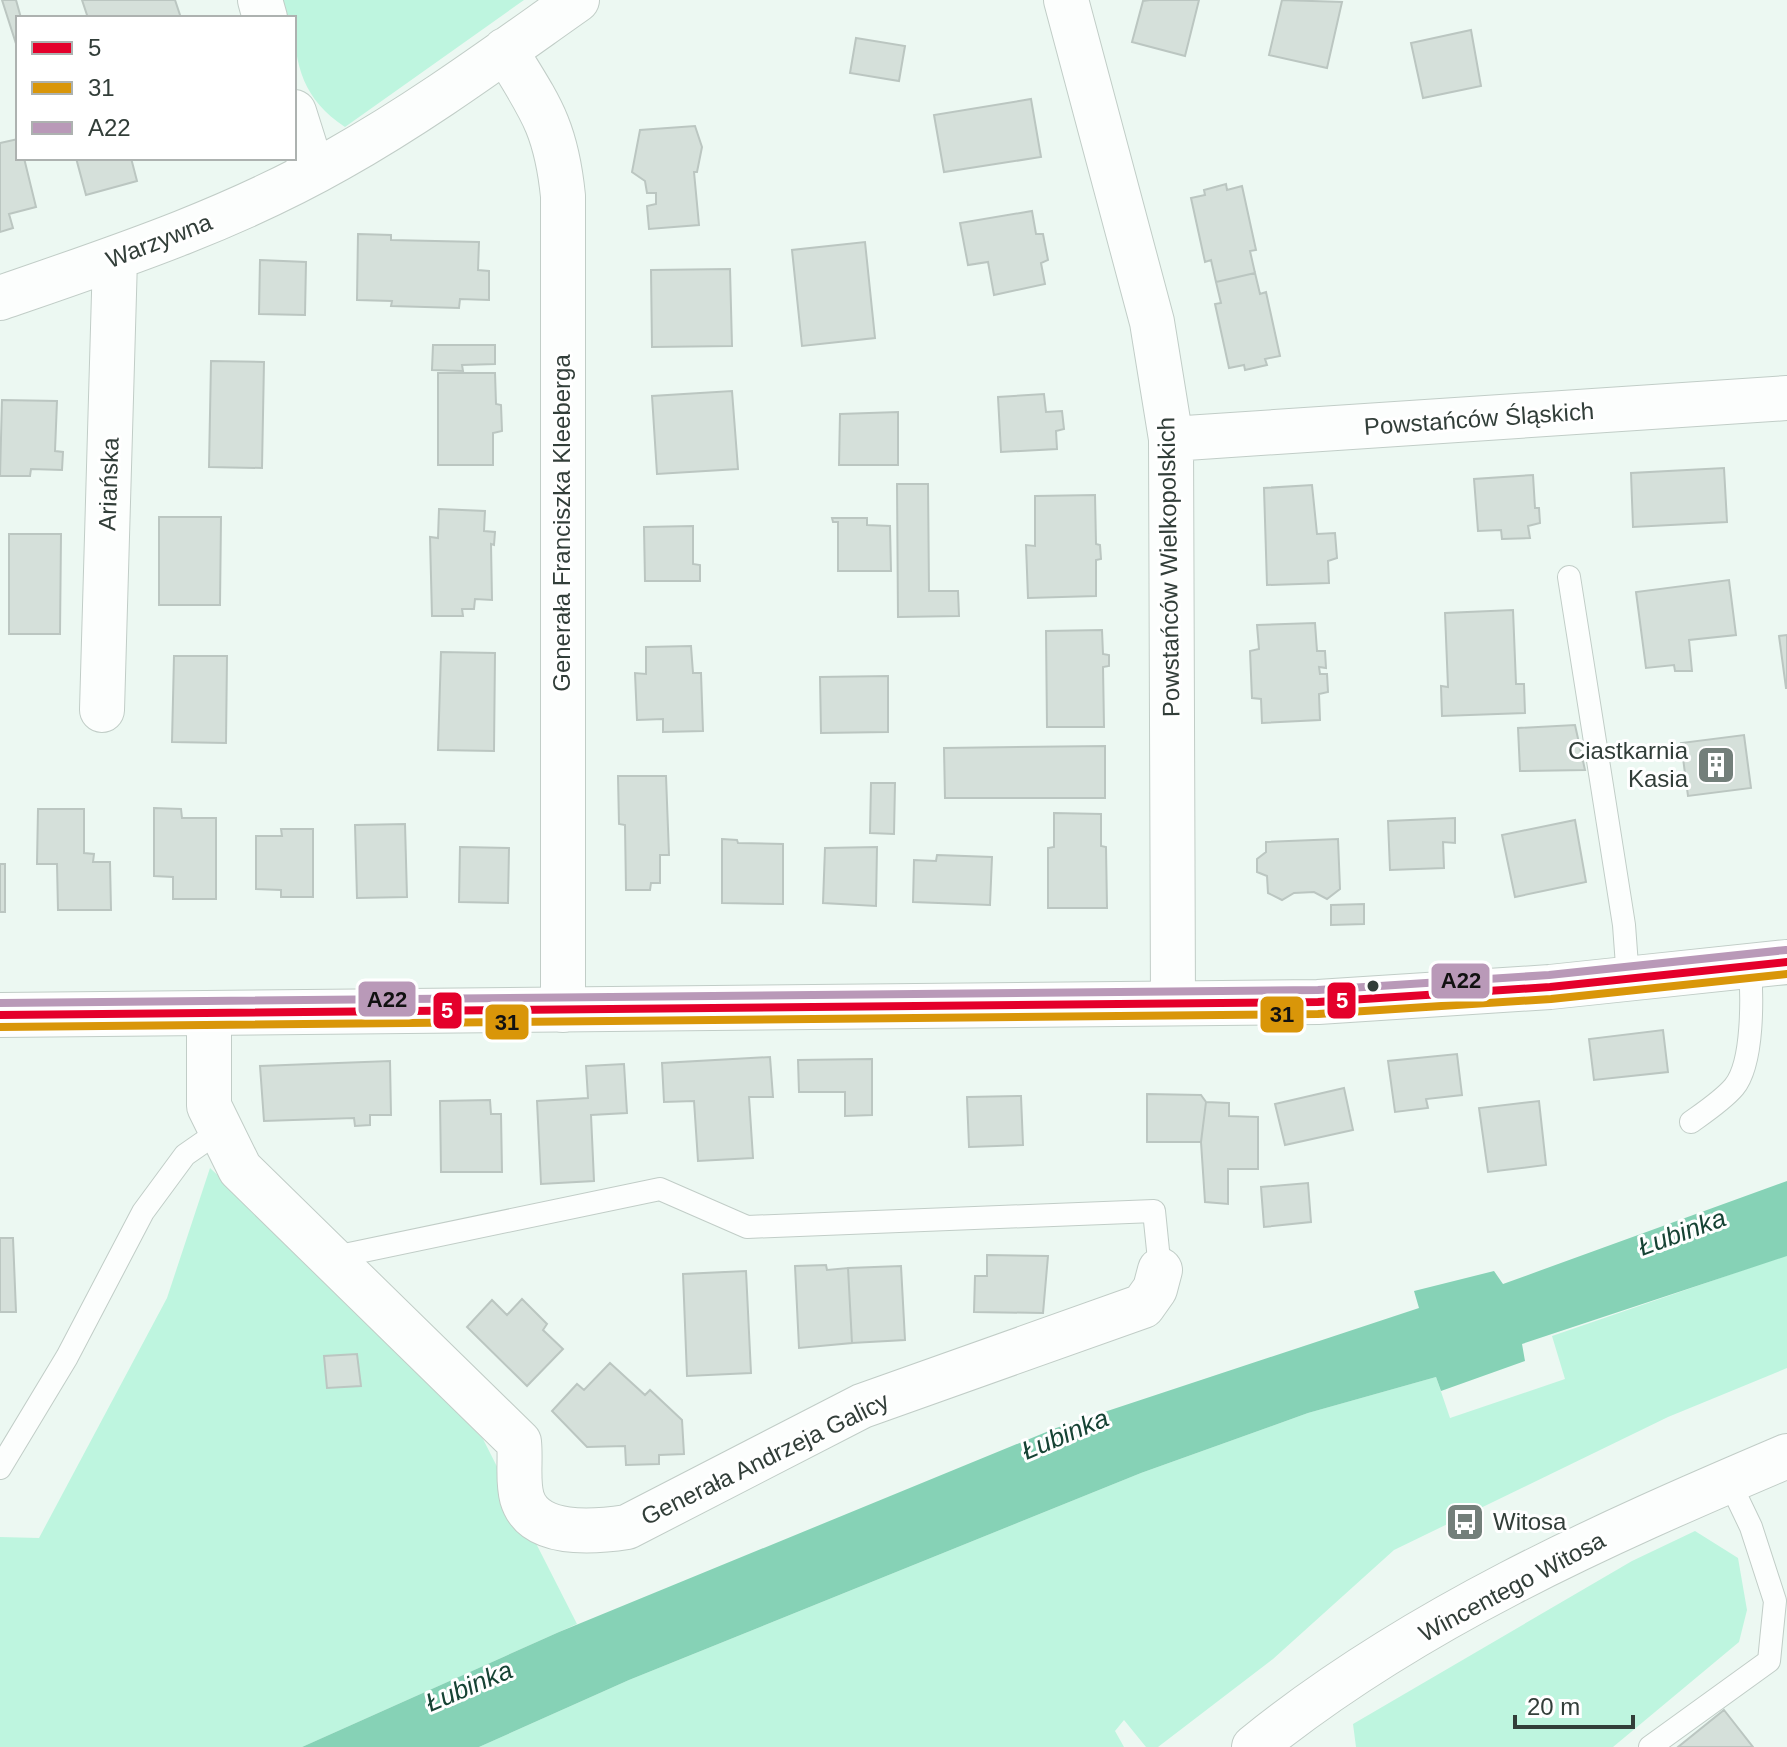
<svg xmlns="http://www.w3.org/2000/svg" width="1787" height="1747" font-family="Helvetica,sans-serif">
<rect width="100%" height="100%" fill="#ecf8f2"/>
<!-- green -->
<path fill="#bef5df" d="M283,0H524L345,127C304,100 294,66 294,18H287Z
M210,1168L301,1253L483,1439L577,1624L302,1747H0V1537L39,1538L167,1298Z
M1787,1255V1368L1668,1417L1394,1550L1273,1659L1158,1747H1146L1124,1720L1115,1731L1124,1747H479L629,1680L1141,1473L1308,1413L1436,1377L1450,1418L1565,1379L1552,1336Z
M1695,1531L1738,1558L1747,1610L1739,1642L1613,1747H1356L1353,1724L1632,1561Z"/>
<!-- water -->
<path fill="#86d2b6" d="M1787,1181V1256L1522,1344L1525,1361L1441,1391L1436,1377L1308,1413L1141,1473L629,1680L479,1747H302L559,1632L1056,1428L1419,1308L1414,1291L1494,1271L1503,1284Z"/>
<!-- building -->
<path fill="#d5e0da" stroke="#bbc6c1" stroke-width="2" d="M2,0H16L21,18H18V50Z
M82,0H175L181,18H88Z
M1150,0H1199L1185,56L1132,42L1143,1Z
M1282,0L1342,2L1327,68L1269,55Z
M1471,30L1481,86L1423,98L1411,43Z
M856,38L905,46L899,81L850,73Z
M1031,99L1041,157L944,172L934,115Z
M695,126L702,147L697,172H694L699,225L649,229L647,206L656,204V193H647L645,181L632,172L640,130Z
M18,139V158H24L36,207L9,214L13,228L0,232V143Z
M76,158H131L137,181L86,195Z
M1226,184L1227,190L1242,186L1256,250L1250,251L1255,273L1216,282L1211,260L1205,262L1191,198L1205,195L1204,190Z
M1032,211L1036,234H1043L1048,260L1041,263L1045,284L994,295L988,262L968,265L960,223Z
M358,234L391,235V240L479,242L478,270L489,271V300L460,299L459,308L391,306L392,301L357,300Z
M865,242L875,338L802,346L792,250Z
M260,260L306,262L305,315L259,314Z
M730,269L732,346L652,347L651,270Z
M1255,273L1260,294L1266,292L1280,356L1265,359L1267,365L1245,370L1244,365L1229,368L1215,304L1221,303L1216,282Z
M433,345H495V364L462,365L463,371L432,370Z
M211,361L264,362L262,468L209,467Z
M438,373H495L496,404L501,405L502,431L493,433V465H438Z
M732,391L738,469L657,474L652,396Z
M1044,394L1046,412L1062,411L1064,429L1056,431L1057,449L1001,452L998,397Z
M2,400L57,401L55,451L63,452L62,470L31,469L30,476H0Z
M898,412V465H839L840,414Z
M1724,468L1727,522L1633,527L1631,473Z
M1533,475L1535,508H1539L1540,523L1528,526L1530,538L1502,539L1501,530L1478,531L1474,479Z
M897,484H928L929,591H958L959,616L898,617Z
M1312,485L1317,534L1335,533L1337,558L1328,561L1329,583L1267,585L1264,488Z
M1095,495L1096,544L1100,545L1101,559L1096,560V596L1028,598L1026,545L1035,546V496Z
M439,509L485,511L484,531L495,532L494,545L491,544L492,600L475,599L474,609H462L463,616H432L430,537L438,538Z
M159,517H221L220,605H159Z
M832,518H867V525L890,526L891,571H838V522H833Z
M693,526V564L700,565V581H645L644,527Z
M9,534H61L60,634H9Z
M1729,580L1736,635L1689,640L1692,671H1675L1674,665L1646,668L1636,592Z
M1513,610L1516,684H1524L1525,713L1442,716L1441,686L1448,687L1445,613Z
M1315,623L1317,651H1325L1326,668L1319,667L1320,674H1327L1328,692L1319,694L1320,720L1262,723L1261,699L1252,698L1250,651L1259,649L1257,625Z
M1102,630L1103,654L1109,655V666L1103,667L1104,727H1047L1046,631Z
M1787,635V688H1786L1779,636Z
M691,646L693,673H701L703,731L663,732V719L637,720L635,673L646,674V647Z
M441,652L495,653L494,751L438,750Z
M174,656H227L226,743L172,742Z
M888,676V732L821,733L820,677Z
M1575,725L1585,770L1520,771L1518,728Z
M1744,735L1751,788L1688,796L1681,743Z
M1105,746V798H945L944,748Z
M618,776H666L669,855H660V883H651L650,890H626L625,825L619,824Z
M871,783H895L894,834L870,833Z
M154,808L181,809L182,818H216V899H173V877L154,876Z
M38,809H84V853L94,854L93,862H110L111,910H58L57,864H37Z
M1054,813L1101,814V846L1106,847L1107,908H1048V848L1054,847Z
M1455,818V843L1443,842L1444,868L1390,870L1388,821Z
M1575,820L1586,882L1515,897L1502,835Z
M405,824L407,897L357,898L355,825Z
M281,829H313V897H281V890L256,889V836H282Z
M722,839L737,840L738,843L783,844V904L722,903Z
M1338,839L1340,889L1327,899L1314,892L1294,893L1282,900L1268,893L1267,876L1257,872V859L1266,852V842Z
M460,847L509,848L508,903L459,902Z
M877,847L876,906L823,903L825,848Z
M937,855L992,857L990,905L913,902L914,860L936,861Z
M0,864H5V912H0Z
M1364,904V924L1331,925V905Z
M1663,1030L1668,1072L1594,1080L1589,1039Z
M1457,1054L1462,1095L1426,1099L1428,1108L1395,1112L1388,1061Z
M770,1057L773,1097H749L753,1158L698,1161L694,1101L664,1102L662,1063Z
M872,1059V1115L845,1116V1092H799L798,1060Z
M390,1061L391,1115H370V1125L355,1126L354,1118L264,1121L260,1066Z
M624,1064L627,1113L591,1115L594,1181L541,1184L537,1101L588,1098L586,1066Z
M1344,1088L1353,1130L1285,1145L1275,1104Z
M1147,1094L1201,1095L1206,1102L1201,1142H1147Z
M1021,1096L1023,1145L969,1147L967,1097Z
M490,1100L491,1114H501L502,1172H441L440,1101Z
M1539,1101L1546,1165L1488,1172L1479,1108Z
M1206,1102L1229,1103V1116L1258,1117V1169H1228V1204L1205,1202L1201,1142Z
M1308,1183L1311,1222L1264,1227L1261,1187Z
M0,1238H13L16,1312H0Z
M987,1255L1048,1256L1043,1313L974,1312L975,1276H987Z
M826,1265L827,1270L848,1268L852,1343L799,1348L795,1266Z
M901,1266L905,1340L852,1343L848,1268Z
M746,1271L751,1373L687,1376L683,1274Z
M522,1299L547,1324L543,1330L563,1349L527,1386L467,1327L492,1300L507,1315Z
M357,1354L361,1386L327,1388L324,1356Z
M610,1363L645,1395L650,1390L682,1420L684,1454L659,1455V1464L626,1465L625,1446L587,1447L552,1411L577,1384L584,1390Z
M1724,1710L1753,1747H1678Z"/>
<g fill="none" stroke-linecap="round" stroke-linejoin="round">
<defs>
<path id="service" d="M1569,577L1624,925L1628,979
M1691,1122C1705,1112 1723,1100 1734,1087C1754,1063 1752,995 1750,966
M330,1258L660,1189L747,1227L1154,1211L1160,1270
M0,1468L67,1357L143,1212L185,1155L221,1130
M1650,1747L1769,1661L1775,1601L1751,1527L1729,1481"/>
<path id="minor" d="M260,0L265,18
M1066,0L1152,322L1171,439L1173,1003
M505,50C540,107 556,127 563,196V1010
M294,112L313,172
M0,298C116,258 231,220 338,159C422,112 499,55 577,0
M1171,439L1787,398
M102,710L115,259
M209,1013V1106L240,1169L519,1442C521,1461 517,1480 522,1498C534,1538 595,1532 627,1527L862,1406L1143,1306L1155,1289L1160,1270"/>
<path id="secondary" d="M0,1015L1318,1002L1550,987L1787,962"/>
<path id="primary" d="M1254,1747C1412,1619 1601,1535 1787,1456"/>
</defs>
<!-- service casing -->
<use href="#service" stroke="#c1cdc7" stroke-width="24"/>
<!-- minor casing -->
<use href="#minor" stroke="#c1cdc7" stroke-width="46"/>
<!-- secondary casing -->
<use href="#secondary" stroke="#c1cdc7" stroke-width="46"/>
<!-- primary casing -->
<use href="#primary" stroke="#c1cdc7" stroke-width="46"/>
<!-- service -->
<use href="#service" stroke="#fcfefd" stroke-width="22"/>
<!-- minor -->
<use href="#minor" stroke="#fcfefd" stroke-width="44"/>
<!-- secondary -->
<use href="#secondary" stroke="#fcfefd" stroke-width="44"/>
<!-- primary -->
<use href="#primary" stroke="#fcfefd" stroke-width="44"/>
<defs>
<path id="bus-1" d="M0,1015L1318,1002L1550,987L1787,962"/>
<path id="bus-2" d="M0,1027L1318,1014L1551,999L1787,974"/>
<path id="bus-3" d="M0,1003L1318,990L1549,975L1786,950"/>
</defs>
<!-- bus-1 casing -->
<use href="#bus-1" stroke="#fff" stroke-width="14"/>
<!-- bus-2 casing -->
<use href="#bus-2" stroke="#fff" stroke-width="14"/>
<!-- bus-3 casing -->
<use href="#bus-3" stroke="#fff" stroke-width="14"/>
<!-- bus-1 -->
<use href="#bus-1" stroke="#e4002b" stroke-width="8"/>
<!-- bus-2 -->
<use href="#bus-2" stroke="#d99609" stroke-width="8"/>
<!-- bus-3 -->
<use href="#bus-3" stroke="#b999b8" stroke-width="8"/>
</g>
<!-- icons -->
<defs>
<symbol id="building-square" viewBox="-11 -11 22 22"><rect x="-9" y="-9" width="18" height="18" rx="4" fill="#737f7a" stroke="#fff"/><path d="M-4-6H4V6H1V3H-1V6H-4ZM-2.5-4.3h1.7v1.8h-1.7ZM.8-4.3h1.7v1.8H.8ZM-2.5-1h1.7V.8h-1.7ZM.8-1h1.7V.8H.8Z" fill="#fff"/></symbol>
<symbol id="bus-square" viewBox="-11 -11 22 22"><rect x="-9" y="-9" width="18" height="18" rx="4" fill="#737f7a" stroke="#fff"/><path d="M-5-6H5V4H4V6H2V4H-2V6H-4V4H-5ZM-3.5-4V0h7V-4ZM-3.5 1.2v1.5H-2V1.2ZM2 1.2v1.5H3.5V1.2Z" fill="#fff"/></symbol>
</defs>
<g fill-rule="evenodd">
<use href="#building-square" x="1694" y="743" width="44" height="44"/>
<use href="#bus-square" x="1443" y="1500" width="44" height="44"/>
</g>
<!-- markers -->
<circle fill="#323e39" stroke="#fff" stroke-width="3" cx="1373" cy="986" r="7"/>
<g text-anchor="middle" stroke-width="6" stroke-linejoin="round" paint-order="stroke">
<!-- street labels -->
<g font-size="24" fill="#323e39" stroke="#fff">
<text transform="translate(159 241) rotate(-21)" y="8">Warzywna</text>
<text transform="translate(1479 419) rotate(-4)" y="8">Powstańców Śląskich</text>
<text transform="translate(109 484) rotate(-88)" y="8">Ariańska</text>
<text transform="translate(562 523) rotate(-90)" y="8">Generała Franciszka Kleeberga</text>
<text transform="translate(1169 567) rotate(-91)" y="8">Powstańców Wielkopolskich</text>
<text transform="translate(765 1459) rotate(-26)" y="8">Generała Andrzeja Galicy</text>
<text transform="translate(1512 1587) rotate(-28)" y="8">Wincentego Witosa</text>
</g>
<!-- poi labels -->
<g font-size="24" fill="#323e39" stroke="#fff" text-anchor="end">
<text x="1688" y="759">Ciastkarnia<tspan x="1688" dy="28">Kasia</tspan></text>
<text x="1493" y="1530" text-anchor="start">Witosa</text>
</g>
<!-- water labels -->
<g font-size="26" font-style="italic" fill="#164334" stroke="#fff">
<text transform="translate(1682 1232) rotate(-20)" y="9">Łubinka</text>
<text transform="translate(1065 1434) rotate(-23)" y="9">Łubinka</text>
<text transform="translate(469 1686) rotate(-23)" y="9">Łubinka</text>
</g>
</g>
<g stroke="#fff" stroke-width="3">
<rect x="1430" y="962" width="61" height="38" rx="8" fill="#b999b8"/>
<rect x="357" y="980" width="60" height="38" rx="8" fill="#b999b8"/>
<rect x="1326" y="981" width="31" height="39" rx="8" fill="#e4002b"/>
<rect x="432" y="991" width="31" height="39" rx="8" fill="#e4002b"/>
<rect x="1259" y="995" width="46" height="39" rx="8" fill="#d99609"/>
<rect x="484" y="1003" width="46" height="38" rx="8" fill="#d99609"/>
</g>
<g font-size="22" text-anchor="middle" font-weight="bold" fill="#fff">
<text x="1342" y="1008">5</text>
<text x="447" y="1018">5</text>
</g>
<g font-size="22" text-anchor="middle" font-weight="bold" fill="#111">
<text x="1461" y="988">A22</text>
<text x="387" y="1007">A22</text>
<text x="1282" y="1022">31</text>
<text x="507" y="1030">31</text>
</g>
<!-- legend -->
<rect x="16" y="16" width="280" height="144" fill="#ffffff" stroke="#adb2b0" stroke-width="2"/>
<rect x="32" y="42" width="40" height="12" fill="#e4002b" stroke="#adb2b0" stroke-width="2"/>
<text x="88" y="56" font-size="24" fill="#323e39">5</text>
<rect x="32" y="82" width="40" height="12" fill="#d99609" stroke="#adb2b0" stroke-width="2"/>
<text x="88" y="96" font-size="24" fill="#323e39">31</text>
<rect x="32" y="122" width="40" height="12" fill="#b999b8" stroke="#adb2b0" stroke-width="2"/>
<text x="88" y="136" font-size="24" fill="#323e39">A22</text>
<!-- scale -->
<path d="M1515 1715v12h118v-12" fill="none" stroke="#323e39" stroke-width="4"/>
<text x="1527" y="1715" font-size="24" fill="#323e39" stroke="#ffffff" stroke-width="6" paint-order="stroke">20 m</text>
</svg>
